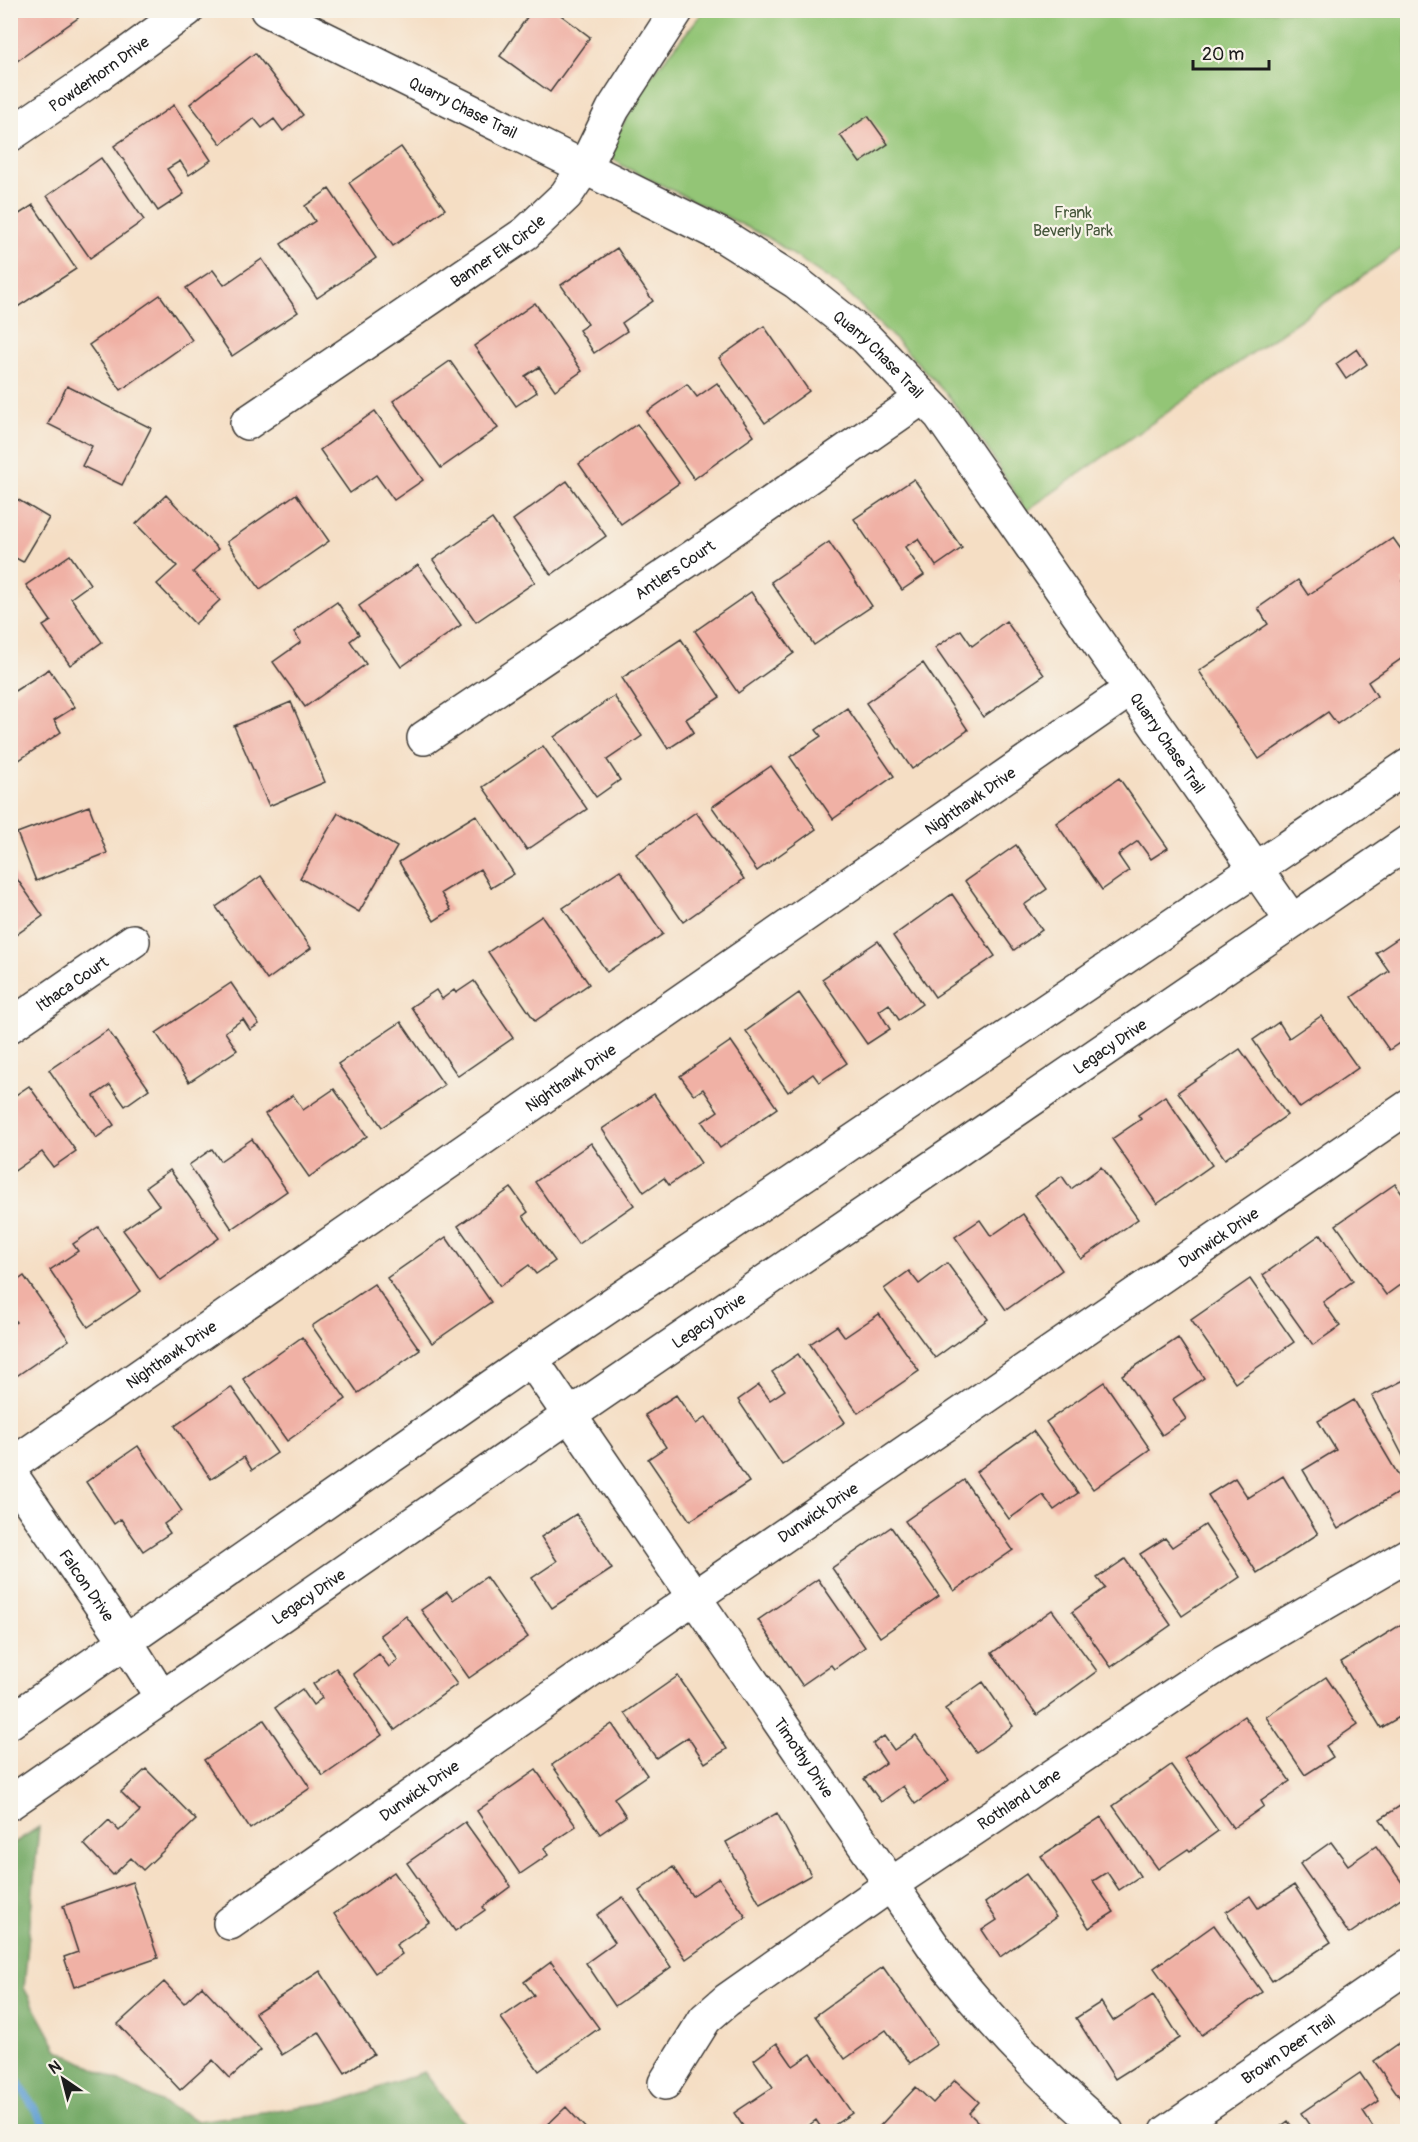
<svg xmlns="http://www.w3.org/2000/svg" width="1418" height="2142" font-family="Pangolin,sans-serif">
<rect width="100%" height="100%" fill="#f7f3e8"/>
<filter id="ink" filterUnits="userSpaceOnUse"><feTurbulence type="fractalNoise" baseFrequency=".0167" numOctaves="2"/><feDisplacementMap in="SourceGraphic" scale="12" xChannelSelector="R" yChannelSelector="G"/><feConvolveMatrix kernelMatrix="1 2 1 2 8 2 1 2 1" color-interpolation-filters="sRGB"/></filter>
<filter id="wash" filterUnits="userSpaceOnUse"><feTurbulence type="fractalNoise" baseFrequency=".008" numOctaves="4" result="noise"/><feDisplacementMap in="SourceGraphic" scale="24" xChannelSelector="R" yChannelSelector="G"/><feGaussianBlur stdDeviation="1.35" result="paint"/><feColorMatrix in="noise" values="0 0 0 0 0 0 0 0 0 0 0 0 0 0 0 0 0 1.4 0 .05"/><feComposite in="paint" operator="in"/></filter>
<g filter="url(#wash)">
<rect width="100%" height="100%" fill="#f5dec4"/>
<!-- green -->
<path fill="#93c576" stroke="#587049" stroke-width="1.5" d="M704,11H1407V245L1026,511L985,445L948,396L902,346L842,288L767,237L623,166L614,159L610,147L648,80Z"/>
<!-- forest -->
<path fill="#76aa67" stroke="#496342" stroke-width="1.5" d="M39,1827L24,1988L58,2050L198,2121L341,2101L424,2072L470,2131H11V1845Z"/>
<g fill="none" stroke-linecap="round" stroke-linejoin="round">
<!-- stream -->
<path stroke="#619fd2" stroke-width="8" d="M10,2069L49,2132"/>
</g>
<g id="blocks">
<!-- building -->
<path fill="#f0b1a5" d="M10,10H72L78,18L17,61L10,52Z
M532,10H554L590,37L550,92L500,56Z
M255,53L303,115L283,131L274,119L262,128L254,118L221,144L190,104Z
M174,105L211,160L189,175L180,161L167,169L184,194L158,211L114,146Z
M868,116L888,144L860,163L840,135Z
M401,147L445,209L393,246L349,183Z
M101,158L144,220L90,258L47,196Z
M329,189L376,258L317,298L281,244L315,221L305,206Z
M33,205L76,269L16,308L10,299V220Z
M617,248L653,301L622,323L627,331L594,353L579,330L588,324L561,285Z
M262,259L298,312L232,356L186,288L213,270L224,285Z
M160,295L192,340L121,390L89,345Z
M535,303L582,371L555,390L539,367L525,376L537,392L516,406L474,346Z
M764,326L809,391L765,423L719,358Z
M1357,349L1367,364L1346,379L1336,364Z
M450,361L498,428L441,468L393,401Z
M717,383L754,436L694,479L647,412L687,384L697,397Z
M67,386L151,428L122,485L82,466L92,446L48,424Z
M375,411L423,480L394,500L376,475L350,493L320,450Z
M637,424L679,483L621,524L579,464Z
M914,479L962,548L936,566L918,539L905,547L924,575L902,590L854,519Z
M567,481L606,536L551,575L513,520Z
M296,494L329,541L260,589L227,542Z
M10,495L49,518L23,562L10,555Z
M166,495L218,549L193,572L220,600L195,624L157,584L177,566L136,524Z
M492,519L535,582L476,622L433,560Z
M1393,538L1408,559V578L1402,581L1408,589V654L1368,682L1377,696L1337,724L1328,712L1259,759L1199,671L1268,624L1258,608L1298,580L1308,595Z
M829,542L872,606L814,645L771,582Z
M70,555L90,584L71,598L102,642L70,665L43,626L51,621L26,585Z
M418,565L461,625L401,667L359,606Z
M751,592L794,653L738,693L695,631Z
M337,602L359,634L350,641L366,664L305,707L273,662L301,642L294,632Z
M1006,621L1044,675L983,717L935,648L961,630L972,646Z
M681,639L720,697L686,719L694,732L668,749L622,678Z
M923,663L968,730L912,769L866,703Z
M49,669L75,707L54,720L61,732L13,764L10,761V694Z
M614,696L642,736L607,760L620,780L596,797L554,737Z
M291,702L325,782L269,806L234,726Z
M847,708L894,776L833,819L790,757L821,736L816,730Z
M543,746L587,809L527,850L483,787Z
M771,766L816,829L757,871L712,807Z
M1119,778L1168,848L1151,859L1138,841L1118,855L1129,871L1102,890L1056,823Z
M89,806L107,853L36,881L17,833Z
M696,812L744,879L683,922L636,854Z
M338,813L397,847L359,912L300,878Z
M476,815L514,874L491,888L480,869L441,893L451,910L434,921L399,862Z
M1016,845L1047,889L1024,905L1042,930L1014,950L965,881Z
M10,869L43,916L10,939Z
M620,870L663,934L607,972L563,908Z
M261,876L311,948L267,980L216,907Z
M952,894L995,956L935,997L893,936Z
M542,916L589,984L535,1021L488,952Z
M1400,937L1408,948V1037L1389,1050L1352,997L1389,971L1376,953Z
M878,941L922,1004L899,1020L889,1004L879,1011L890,1029L867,1044L822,979Z
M474,981L513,1038L458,1076L411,1007L436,990L442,999L454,990L456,993Z
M231,983L259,1024L250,1030L243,1019L225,1032L237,1050L189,1082L156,1033Z
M799,993L847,1063L819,1082L813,1074L788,1092L746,1031Z
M1321,1016L1358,1068L1300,1108L1253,1040L1279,1022L1289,1038Z
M401,1022L444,1085L382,1127L338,1064Z
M108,1030L149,1089L125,1106L110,1085L94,1096L114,1125L96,1138L49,1070Z
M731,1041L777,1108L720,1148L702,1122L718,1111L703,1089L694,1095L680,1076Z
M1240,1049L1287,1115L1225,1159L1178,1092Z
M29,1086L76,1151L53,1167L42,1152L10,1174V1099Z
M334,1089L367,1136L309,1177L265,1114L293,1095L303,1110Z
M654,1094L701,1163L669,1185L664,1178L644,1192L602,1129Z
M1165,1096L1212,1165L1157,1204L1112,1139L1141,1119L1138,1115Z
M252,1139L287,1191L232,1229L189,1165L212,1149L220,1161Z
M591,1143L634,1205L578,1244L535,1182Z
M1101,1167L1138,1219L1081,1259L1035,1195L1062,1176L1071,1189Z
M170,1170L219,1238L160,1280L123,1230L159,1205L146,1187Z
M1395,1184L1408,1202V1279L1386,1295L1336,1225Z
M511,1188L528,1212L523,1216L555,1261L536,1274L529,1265L500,1286L458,1226Z
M1023,1214L1062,1270L1006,1310L955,1237L980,1220L991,1236Z
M98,1227L141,1291L88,1327L50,1270L78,1251L73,1244Z
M1321,1234L1353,1281L1323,1302L1340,1326L1313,1345L1263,1275Z
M446,1237L491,1302L432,1343L387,1278Z
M947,1263L988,1319L935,1358L884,1289L909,1271L919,1284Z
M24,1276L69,1340L15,1377L10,1370V1326L16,1322L10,1314V1286Z
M1250,1279L1294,1342L1235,1383L1191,1320Z
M374,1284L420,1350L358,1393L312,1326Z
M879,1314L919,1371L858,1413L810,1344L837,1326L845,1337Z
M302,1337L346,1399L287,1441L243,1379Z
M1178,1338L1204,1378L1173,1399L1186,1419L1162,1435L1122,1375Z
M798,1354L845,1422L782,1465L738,1400L759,1385L770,1400L785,1390L772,1372Z
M1408,1378V1466L1372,1396Z
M1104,1382L1150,1449L1093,1489L1046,1422Z
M231,1387L277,1453L252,1470L244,1457L211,1479L175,1426Z
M676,1395L696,1424L706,1417L749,1482L690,1521L648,1459L666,1447L645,1415Z
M1354,1400L1406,1488L1338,1529L1303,1470L1336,1450L1318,1421Z
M1033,1431L1078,1493L1054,1510L1043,1495L1009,1519L976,1472Z
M138,1446L182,1511L164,1524L170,1533L143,1551L121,1519L114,1524L86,1482Z
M1283,1476L1318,1534L1257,1573L1208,1495L1235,1478L1248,1498Z
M964,1480L1013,1550L954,1591L905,1521Z
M576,1514L612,1569L552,1608L532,1578L557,1561L541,1537Z
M1205,1525L1240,1577L1182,1616L1140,1554L1165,1538L1172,1547Z
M891,1527L939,1596L880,1637L832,1568Z
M1125,1559L1171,1625L1111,1667L1072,1612L1105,1588L1097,1578Z
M486,1577L528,1637L469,1678L421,1610L447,1592L453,1600Z
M818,1579L865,1647L834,1669L831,1665L802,1685L758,1620Z
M1052,1610L1097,1671L1037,1715L992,1653Z
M406,1616L457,1684L395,1730L353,1674L379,1654L389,1667L398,1660L380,1635Z
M1405,1622L1408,1627V1712L1381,1728L1341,1662Z
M336,1668L382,1735L323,1776L275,1708L302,1689L313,1705L322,1698L313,1684Z
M678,1676L727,1749L705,1763L688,1737L656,1758L625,1713Z
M1326,1677L1358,1724L1326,1746L1333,1757L1305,1775L1266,1717Z
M983,1682L1013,1726L976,1752L945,1709Z
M1244,1716L1290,1781L1261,1801L1264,1806L1233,1828L1184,1758Z
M264,1720L310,1788L250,1829L204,1760Z
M612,1724L647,1775L614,1798L626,1816L600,1834L552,1765Z
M916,1735L949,1780L915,1804L903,1786L881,1802L864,1779L886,1763L873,1744L884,1736L894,1750Z
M1171,1765L1218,1831L1190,1851L1188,1849L1158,1869L1113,1806Z
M146,1769L196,1820L143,1870L131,1858L113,1875L84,1844L109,1820L119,1831L140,1811L121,1792Z
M536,1770L576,1826L544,1848L548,1855L520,1874L477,1811Z
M1406,1802L1408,1805V1860L1380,1819Z
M777,1813L811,1875L760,1904L726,1842Z
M1101,1817L1140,1876L1119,1890L1107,1872L1093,1881L1114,1912L1089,1928L1041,1856Z
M465,1822L511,1886L483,1907L485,1910L455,1931L407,1863Z
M1331,1842L1348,1865L1376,1846L1408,1891V1893L1349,1934L1300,1864Z
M673,1867L692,1896L719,1878L746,1917L686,1959L639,1891Z
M394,1872L429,1922L396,1945L402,1954L375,1973L334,1914Z
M1026,1874L1056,1917L1000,1957L982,1930L997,1920L985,1903Z
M132,1882L158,1958L74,1987L64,1957L78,1952L63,1906Z
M1294,1885L1331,1942L1272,1981L1226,1912L1250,1896L1258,1908Z
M623,1897L671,1967L615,2006L586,1963L615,1942L597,1915Z
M1214,1925L1262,1992L1202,2035L1154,1968Z
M551,1962L599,2028L539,2071L501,2018L534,1995L524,1982Z
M883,1967L937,2044L910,2063L886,2030L845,2059L815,2016Z
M320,1971L374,2054L345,2073L319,2032L282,2055L255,2013Z
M164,1982L184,2003L202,1986L261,2050L230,2078L213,2060L180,2090L118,2024Z
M1153,1995L1180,2038L1115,2079L1076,2018L1101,2002L1113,2021Z
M1408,2037V2109L1374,2061Z
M777,2043L793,2066L811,2054L852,2113L824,2132L816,2120L800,2132H747L734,2113L773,2087L754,2060Z
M1360,2073L1379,2101L1363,2112L1376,2132H1314L1301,2113Z
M955,2080L979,2102L969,2113L988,2132H882L878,2128L916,2087L933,2103Z
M566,2107L589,2132H540Z
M1288,2121L1295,2132H1273Z"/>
</g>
</g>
<g filter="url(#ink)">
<use href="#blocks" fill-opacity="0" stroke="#3d3935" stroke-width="1.5"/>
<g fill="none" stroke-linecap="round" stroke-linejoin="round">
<defs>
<g id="minor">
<path id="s1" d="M267,10L723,236L796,282L866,338L940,415L1292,921"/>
<path id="s2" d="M10,135L95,77L187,10"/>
<path id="s3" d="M247,423L526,233L566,195L584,168L613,109L677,10"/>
<path id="s4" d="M424,738L696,555L922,398"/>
<path id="s5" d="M10,1026L133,941"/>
<path id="s6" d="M531,1359L949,1969C996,2028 1049,2083 1107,2132"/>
<path id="s7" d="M10,1466L1131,689"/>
<path id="s8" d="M10,1473L127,1643L162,1698"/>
<path id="s9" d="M230,1923L693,1598L1408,1107"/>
<path id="s10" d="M665,2083L705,2019L727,2000L890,1885L1223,1662L1408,1555"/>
<path id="s11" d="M1167,2132L1408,1966"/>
</g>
<g id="major">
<path d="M10,1722L531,1359L1408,766"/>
<path id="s12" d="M10,1803L570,1415L1408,842"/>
</g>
</defs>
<!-- minor casing -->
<use href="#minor" stroke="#3d3935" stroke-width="36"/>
<!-- major casing -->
<use href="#major" stroke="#3d3935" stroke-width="36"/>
<!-- minor -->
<use href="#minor" stroke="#fff" stroke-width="33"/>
<!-- major -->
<use href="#major" stroke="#fff" stroke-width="33"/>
</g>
</g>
<g text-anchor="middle" stroke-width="4.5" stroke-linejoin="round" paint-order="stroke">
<!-- street labels -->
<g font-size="16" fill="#1c1c1c" stroke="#f7f3e8">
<text dy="6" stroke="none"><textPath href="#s2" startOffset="108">Powderhorn Drive</textPath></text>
<text dy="6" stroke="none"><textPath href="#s1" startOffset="219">Quarry Chase Trail</textPath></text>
<text dy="6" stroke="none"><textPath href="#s3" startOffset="304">Banner Elk Circle</textPath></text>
<text dy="6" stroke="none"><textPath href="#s1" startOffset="705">Quarry Chase Trail</textPath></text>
<text dy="6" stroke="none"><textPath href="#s4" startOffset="302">Antlers Court</textPath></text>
<text dy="6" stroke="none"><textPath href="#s1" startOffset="1191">Quarry Chase Trail</textPath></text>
<text dy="6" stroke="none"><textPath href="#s7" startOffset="1168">Nighthawk Drive</textPath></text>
<text dy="6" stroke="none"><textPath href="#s5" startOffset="75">Ithaca Court</textPath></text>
<text dy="6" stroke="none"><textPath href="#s12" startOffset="1335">Legacy Drive</textPath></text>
<text dy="6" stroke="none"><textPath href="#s7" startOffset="682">Nighthawk Drive</textPath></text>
<text dy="6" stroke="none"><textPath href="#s9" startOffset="1203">Dunwick Drive</textPath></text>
<text dy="6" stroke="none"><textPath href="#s12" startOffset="849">Legacy Drive</textPath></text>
<text dy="6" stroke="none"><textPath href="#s7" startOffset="196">Nighthawk Drive</textPath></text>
<text dy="6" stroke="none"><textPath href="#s9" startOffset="717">Dunwick Drive</textPath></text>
<text dy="6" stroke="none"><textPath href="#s8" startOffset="136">Falcon Drive</textPath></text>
<text dy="6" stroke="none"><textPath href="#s12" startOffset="363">Legacy Drive</textPath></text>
<text dy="6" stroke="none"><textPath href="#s6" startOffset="483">Timothy Drive</textPath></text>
<text dy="6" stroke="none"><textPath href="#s9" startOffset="231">Dunwick Drive</textPath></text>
<text dy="6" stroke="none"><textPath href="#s10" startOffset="459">Rothland Lane</textPath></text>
<text dy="6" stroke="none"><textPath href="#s11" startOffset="147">Brown Deer Trail</textPath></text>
</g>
<!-- park labels -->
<g font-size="16" fill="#46573c" stroke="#f7f3e8">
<text x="1073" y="218">Frank<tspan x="1073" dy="18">Beverly Park</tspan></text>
</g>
</g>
<!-- margin -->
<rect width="1418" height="2142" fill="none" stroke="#f7f3e8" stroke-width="36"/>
<!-- north arrow -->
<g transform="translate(63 2079) rotate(325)" stroke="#f7f3e8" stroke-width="4.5" paint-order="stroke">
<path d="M0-4.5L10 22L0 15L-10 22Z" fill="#1c1c1c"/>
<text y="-9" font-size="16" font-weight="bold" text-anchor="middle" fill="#1c1c1c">N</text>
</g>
<!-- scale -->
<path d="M1193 60v9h76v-9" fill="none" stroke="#1c1c1c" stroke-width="3"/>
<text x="1202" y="60" font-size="18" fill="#1c1c1c" stroke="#f7f3e8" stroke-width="4.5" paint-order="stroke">20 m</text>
</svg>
